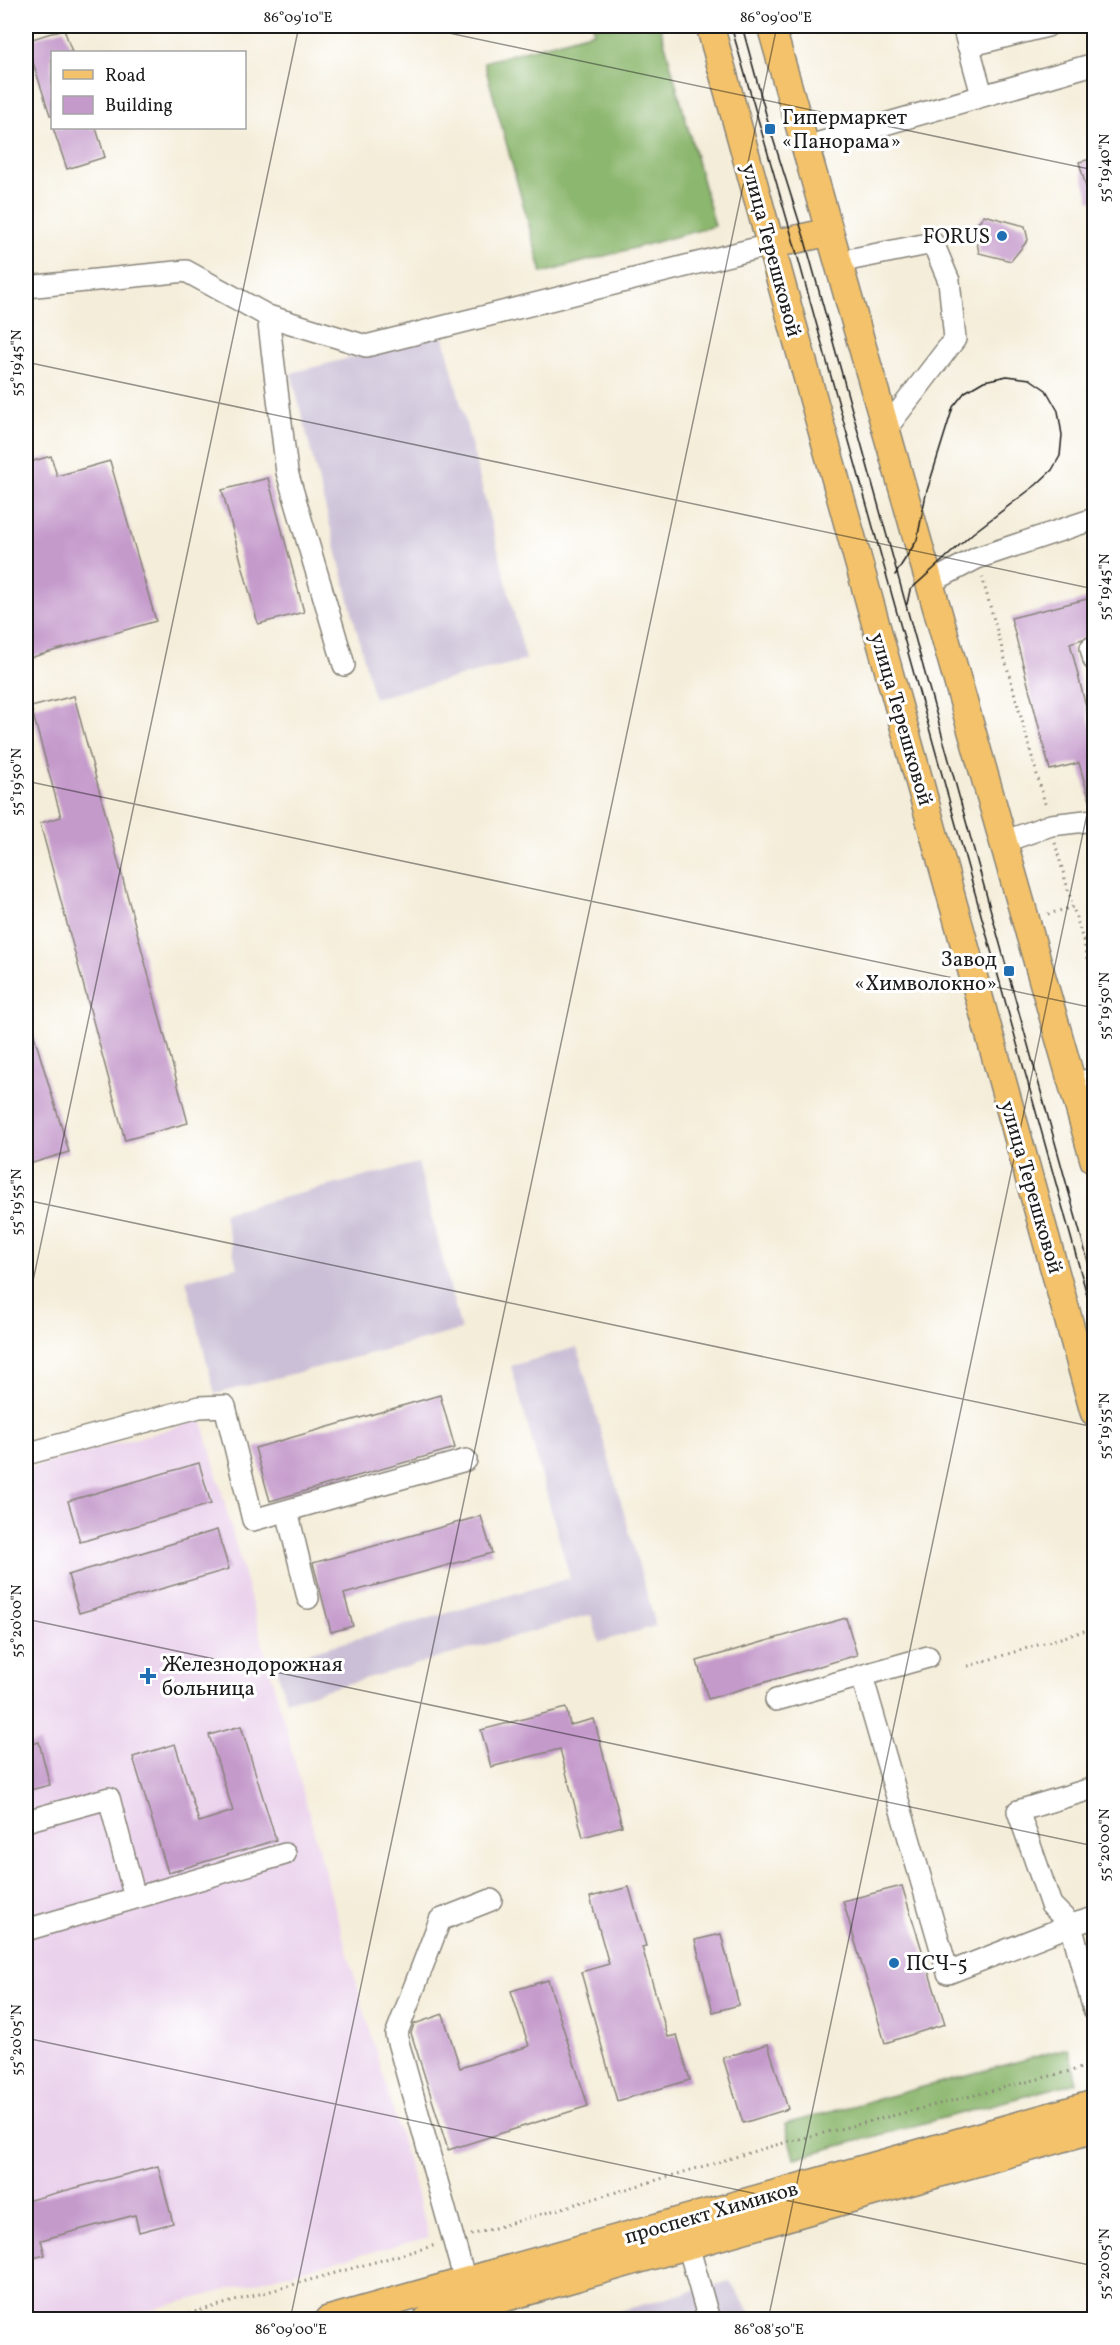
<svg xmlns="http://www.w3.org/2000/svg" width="1120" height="2345" font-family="Vollkorn,serif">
<rect width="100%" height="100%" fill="#fff"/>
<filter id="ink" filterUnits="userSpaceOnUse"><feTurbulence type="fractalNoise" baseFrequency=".0167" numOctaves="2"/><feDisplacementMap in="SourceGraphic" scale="12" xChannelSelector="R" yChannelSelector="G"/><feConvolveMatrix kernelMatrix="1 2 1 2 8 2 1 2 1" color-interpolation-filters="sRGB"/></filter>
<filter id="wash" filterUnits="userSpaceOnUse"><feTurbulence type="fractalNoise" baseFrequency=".008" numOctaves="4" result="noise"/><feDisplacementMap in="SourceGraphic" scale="24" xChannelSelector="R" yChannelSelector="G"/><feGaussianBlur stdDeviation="1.35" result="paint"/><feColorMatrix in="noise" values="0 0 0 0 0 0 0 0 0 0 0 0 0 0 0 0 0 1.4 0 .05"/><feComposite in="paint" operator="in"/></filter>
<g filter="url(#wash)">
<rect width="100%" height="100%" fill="#f4edd9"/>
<!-- built -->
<path fill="#ead1ec" d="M202,1420L328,1884L429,2237L116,2319L26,2320V1469Z"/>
<!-- industrial -->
<path fill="#cabfd6" d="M443,334L526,660L374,698L291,373Z
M418,1163L461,1330L215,1394L186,1280L237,1267L223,1213Z
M577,1347L656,1626L599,1642L591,1615L286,1701L275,1662L570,1578L511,1366Z
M730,2281L754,2319L586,2320Z"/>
<!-- forest -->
<path fill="#8cb76e" stroke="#546a45" stroke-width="1.5" d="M593,26H660L715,226L542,273L484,62L594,32Z
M1068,2048L1077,2082L794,2158L785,2124Z"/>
<g id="blocks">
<!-- building -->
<path fill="#c49acb" d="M64,29L72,52H52V115H50L26,41Z
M53,128H96L105,157L67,169Z
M1095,158V201H1090L1079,162Z
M984,215L1025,226L1028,240L1011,261L979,253L974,227Z
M51,456L57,476L110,461L156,621L26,659V463Z
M268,478L304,612L258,624L222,490Z
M1095,597V635L1070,643L1091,727L1095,726V801H1090L1079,763L1050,770L1011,618Z
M74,696L188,1123L125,1140L40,823L61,817L31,707Z
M29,1019L69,1152L26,1165V1020Z
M440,1395L455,1448L270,1501L255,1448Z
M199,1463L211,1504L80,1542L68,1501Z
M481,1516L492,1553L344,1594L353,1626L331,1632L313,1563Z
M217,1530L229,1569L79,1613L68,1575Z
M846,1618L857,1655L708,1699L697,1661Z
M566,1708L570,1725L594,1719L622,1826L583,1837L560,1749L491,1767L481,1730Z
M241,1726L276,1840L168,1873L133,1757L175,1744L199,1822L233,1811L209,1735Z
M39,1742L50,1785L26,1791V1746Z
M902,1886L945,2024L885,2043L843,1901Z
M629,1887L646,1946L642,1947L668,2037L677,2035L690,2080L617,2101L581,1972L609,1964L590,1897Z
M721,1934L739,2005L713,2012L695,1940Z
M548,1980L588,2106L448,2150L411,2033L414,2024L443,2014L460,2068L529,2046L511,1991Z
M768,2044L788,2109L743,2123L723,2058Z
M158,2166L173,2223L139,2232L135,2215L41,2240L45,2255L26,2260V2201Z"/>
</g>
</g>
<g filter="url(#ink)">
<use href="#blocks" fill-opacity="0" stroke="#88847a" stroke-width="1.5"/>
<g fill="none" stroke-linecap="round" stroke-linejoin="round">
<defs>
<path id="minor" d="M963,26L982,95
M968,46L1047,26
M805,147L1094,64
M838,262L933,243L949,281L955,339L885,430
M26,287L186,271L268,316L366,346L770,245
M268,316L287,472L344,665
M929,583L977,558L1094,519
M1094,647L1091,648L1094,660
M1003,842L1051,825L1094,820
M1073,1083L1094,1079
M26,1454L199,1407L225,1406L253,1520L466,1460
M287,1511L308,1598
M862,1676L948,1973L1071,1925L1051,1905L1018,1811L1094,1788
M776,1700L928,1657
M26,1821L109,1798L135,1898
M1094,1918L1071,1925L1094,2010
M26,1930L285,1854
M688,2245L709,2320
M465,2281L396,2035L440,1920L491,1900"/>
<path id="major" d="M710,26L1094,1412
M771,26L1094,1160
M770,245L829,232
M328,2320L1094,2104
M427,2320L1094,2129"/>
</defs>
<!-- minor casing -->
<use href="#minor" stroke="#88847a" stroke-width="24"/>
<!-- major casing -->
<use href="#major" stroke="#88847a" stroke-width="30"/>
<!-- path -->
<path stroke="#88847a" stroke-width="3" stroke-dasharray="1.5 4.5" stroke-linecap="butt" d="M982,577L1046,807
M1055,843L1073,907
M1048,914L1073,907L1083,940L1094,937
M1083,940L1094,982
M968,1666L1094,1628
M471,2235L772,2146L1094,2065
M166,2320L436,2245"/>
<!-- minor -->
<use href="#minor" stroke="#fff" stroke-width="21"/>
<!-- major -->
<use href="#major" stroke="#f3c26a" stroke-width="27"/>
<!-- tram -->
<path stroke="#1c1c1c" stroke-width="1.5" d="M731,26L793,240L1094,1320
M742,26L770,129L804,237L1094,1283
M895,575L917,540L926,494L953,407L965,392L984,381L1007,376L1030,379L1046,390L1058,411L1062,435L1060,456L1052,470L1036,485L973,533L910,590L907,604"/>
</g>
</g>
<!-- ticks -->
<path fill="none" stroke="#1c1c1c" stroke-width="1.5" stroke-opacity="0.45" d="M416,26L1094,170M26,362L1094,589M26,781L1094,1008M26,1200L1094,1427M26,1314L299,26M26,1619L1094,1846M26,2038L1094,2266M290,2320L777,26M768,2320L1094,781"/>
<!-- markers -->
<g fill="#1f6fb2" stroke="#fff" stroke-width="2">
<rect x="764" y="123" width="12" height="12" rx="3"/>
<circle cx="1002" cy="236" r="6"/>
<rect x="1003" y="965" width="12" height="12" rx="3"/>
<path d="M145 1667h6v6h6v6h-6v6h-6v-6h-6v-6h6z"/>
<circle cx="894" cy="1963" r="6"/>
</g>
<g text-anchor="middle" stroke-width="6" stroke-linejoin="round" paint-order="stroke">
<!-- poi labels -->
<g font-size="21" fill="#1c1c1c" stroke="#fff" text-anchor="start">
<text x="782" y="124">Гипермаркет<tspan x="782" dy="24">«Панорама»</tspan></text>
<text x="990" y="243" text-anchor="end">FORUS</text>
<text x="997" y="966" text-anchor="end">Завод<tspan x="997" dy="24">«Химволокно»</tspan></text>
<text x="162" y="1671">Железнодорожная<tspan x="162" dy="24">больница</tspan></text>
<text x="906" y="1970">ПСЧ-5</text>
</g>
<!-- street labels -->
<g font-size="21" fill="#1c1c1c" stroke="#fff">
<text transform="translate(772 250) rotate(75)" y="7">улица Терешковой</text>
<text transform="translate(902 719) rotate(74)" y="7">улица Терешковой</text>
<text transform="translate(1032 1187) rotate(74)" y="7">улица Терешковой</text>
<text transform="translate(711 2212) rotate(-16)" y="7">проспект Химиков</text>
</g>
</g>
<!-- margin -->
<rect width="1120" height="2345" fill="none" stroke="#fff" stroke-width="66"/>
<!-- legend -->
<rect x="51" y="51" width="195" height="78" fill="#ffffff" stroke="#a4a4a4" stroke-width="1.5"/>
<rect x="63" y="70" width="30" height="9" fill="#f3c26a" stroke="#a4a4a4" stroke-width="1.5"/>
<text x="105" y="81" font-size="18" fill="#1c1c1c">Road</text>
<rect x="63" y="96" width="30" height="18" fill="#c49acb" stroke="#a4a4a4" stroke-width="1.5"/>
<text x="105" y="111" font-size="18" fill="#1c1c1c">Building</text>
<rect x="33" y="33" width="1054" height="2279" fill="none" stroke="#1c1c1c" stroke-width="2"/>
<g font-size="15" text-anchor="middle" fill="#1c1c1c">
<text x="298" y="22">86°09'10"E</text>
<text x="776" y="22">86°09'00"E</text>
<text transform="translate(1104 168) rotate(-90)" y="5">55°19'40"N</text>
<text transform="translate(16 363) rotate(-90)" y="5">55°19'45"N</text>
<text transform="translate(1104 587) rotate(-90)" y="5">55°19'45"N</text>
<text transform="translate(16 782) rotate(-90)" y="5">55°19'50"N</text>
<text transform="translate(1104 1006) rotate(-90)" y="5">55°19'50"N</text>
<text transform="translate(16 1202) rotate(-90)" y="5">55°19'55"N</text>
<text transform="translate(1104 1426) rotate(-90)" y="5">55°19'55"N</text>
<text transform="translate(16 1621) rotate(-90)" y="5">55°20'00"N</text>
<text transform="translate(1104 1845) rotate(-90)" y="5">55°20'00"N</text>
<text transform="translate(16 2040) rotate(-90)" y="5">55°20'05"N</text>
<text transform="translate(1104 2264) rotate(-90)" y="5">55°20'05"N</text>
<text x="291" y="2334">86°09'00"E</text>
<text x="769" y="2334">86°08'50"E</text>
</g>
</svg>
